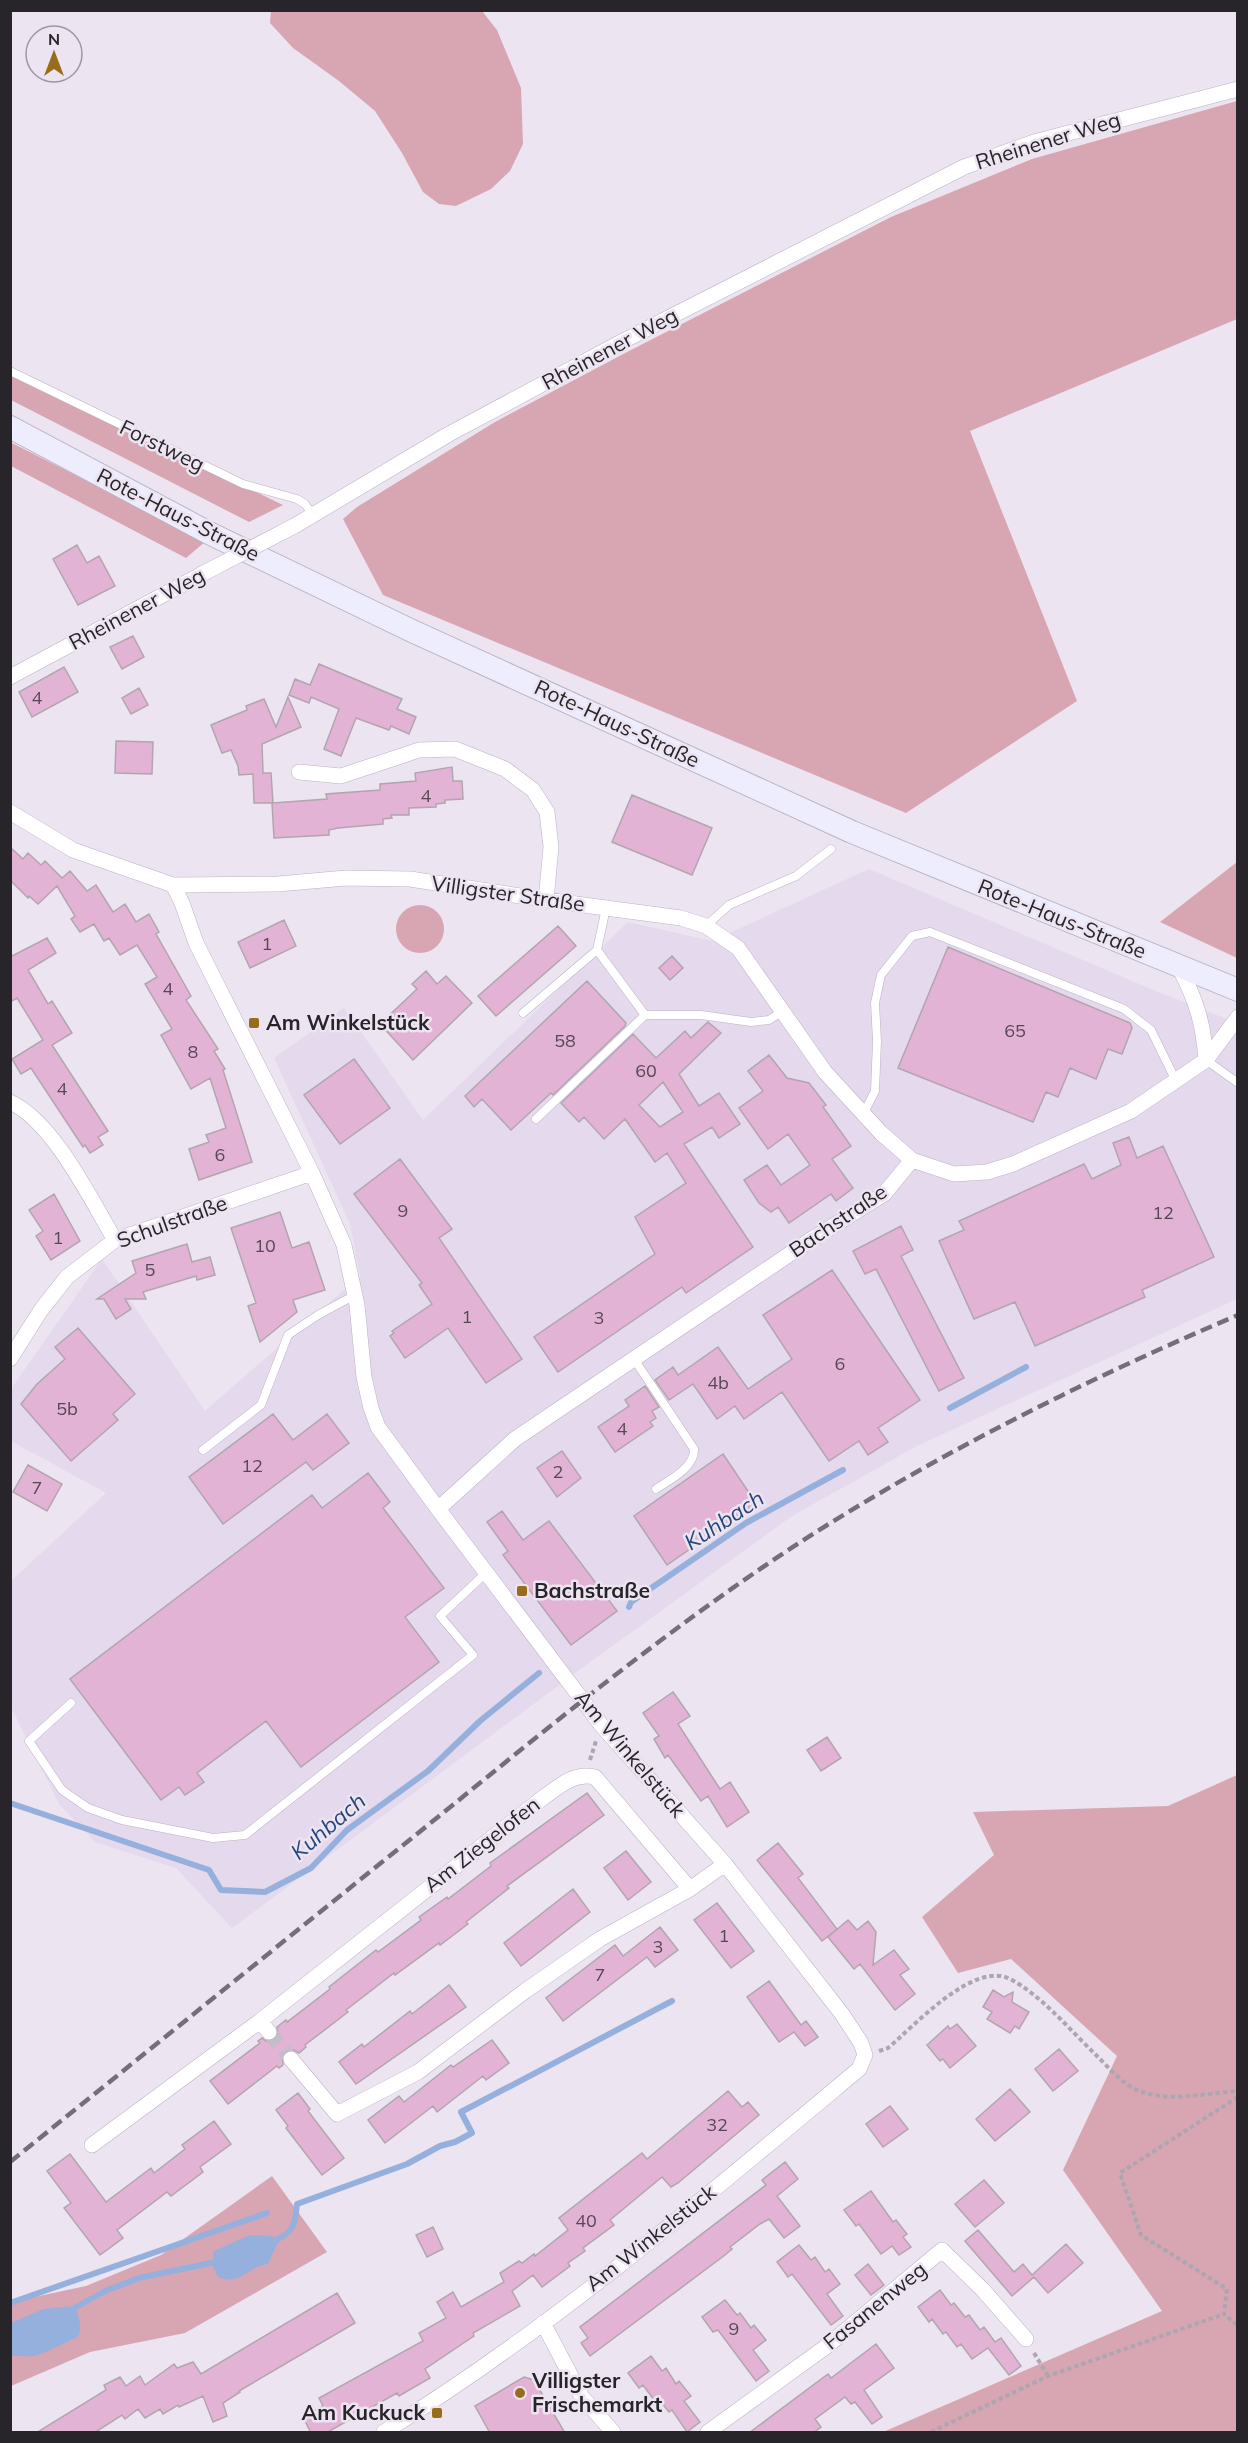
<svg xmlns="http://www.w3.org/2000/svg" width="1248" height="2443" font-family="Mulish,sans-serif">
<rect width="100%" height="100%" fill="#ece4f1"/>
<!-- built -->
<path fill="#e5d9ed" d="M869,869L1146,987L1237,1023V1299L917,1446L792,1516L578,1671L232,1928L176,1868L95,1842L59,1804L11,1707V1581L106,1493L11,1441V1389L102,1259L205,1411L360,1276L350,1224L274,1058L344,1008L423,1120L628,922L712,941Z"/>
<!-- green -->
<path fill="#d8a5b2" d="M271,11H482L497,30L521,88L523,144L510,171L491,189L456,206L439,204L423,192L402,153L375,111L339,81L293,48L270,23Z
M1237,101V319L970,431L1077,701L906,813L383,595L343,519L357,507L495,422L629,351L891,217L1032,159Z
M10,374L283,505L249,522L11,400Z
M10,442L206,541L186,558L11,466Z
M1237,862V958L1160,922Z
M396 929a24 24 0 1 1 48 0a24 24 0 1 1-48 0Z
M1237,1775V2432H883L1162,2311L1063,2170L1117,2056L1011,1959L958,1973L922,1917L994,1855L973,1812L1168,1806Z
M272,2176L327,2252L185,2333L90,2352L11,2386V2302L86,2286L161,2255Z"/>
<!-- water -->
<path fill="#96b0dd" d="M250,2235L271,2236L279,2240L268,2264C248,2266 242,2286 218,2277L212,2264L214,2251Z
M72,2306L76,2308C78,2316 83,2328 78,2336C75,2339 40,2355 35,2356C27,2357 18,2356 11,2356V2323L43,2309Z"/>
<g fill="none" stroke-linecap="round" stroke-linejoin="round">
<!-- stream -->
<path stroke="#96b0dd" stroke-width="6" d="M950,1408L1026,1367
M629,1607L631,1602L746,1523L843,1470
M10,1803L209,1870L221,1890L265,1892L311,1868L347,1830L428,1771L480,1721L539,1673
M271,2242C293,2234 295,2226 297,2204L407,2164L440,2146L455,2142L472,2133L461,2112L672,2001
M10,2303L267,2213
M71,2310L105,2291L139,2278L220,2261"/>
</g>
<!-- building -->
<path fill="#e3b3d6" stroke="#b2a5ae" stroke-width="1.5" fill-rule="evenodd" d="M77,545L87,563L99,556L115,586L78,605L53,559Z
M133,636L144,657L122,669L110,647Z
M319,664L402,699L397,709L416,717L409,734L391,726L389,730L356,718L341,756L324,749L339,709L311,697L309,703L289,695L295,679L310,685Z
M64,667L78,692L32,717L19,692Z
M139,688L148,705L131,714L122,698Z
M288,697L301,727L262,744L263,773H271L273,803L327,799L326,794L380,790V784L416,781L415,773L452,767L453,781H462L463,799L445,800V803L436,804V807L409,808V815H391L392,818L383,819V824L338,828L329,830V835L274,838L272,803H254L253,774L239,775L238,766L231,750L222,753L211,725L247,710L246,706L264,699L276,727Z
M116,741L153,742L152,774L115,773Z
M632,795L712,828L692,875L612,842Z
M10,847L23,859L28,853L41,865L45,861L62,878L70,871L87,891L96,885L113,912L125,904L136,922L149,914L159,932L156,934L191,996L186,1000L218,1049L214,1051L225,1069L223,1070L252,1162L199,1180L189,1149L209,1142L206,1135L226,1128L210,1078L191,1089L161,1035L172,1029L145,984L157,977L137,945L120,955L109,938L104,941L94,924L80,932L71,919L75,916L57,886L38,904L29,896L28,898L10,880Z
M284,920L296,946L250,968L238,942Z
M558,926L576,946L496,1016L478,996Z
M47,938L56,953L28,970L48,1004L52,1001L72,1033L52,1045L108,1131L98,1137L103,1145L90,1153L85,1145L83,1147L31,1068L21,1074L12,1059L43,1040L17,998L10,1002V957Z
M948,947L1130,1023L1132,1028L1122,1054L1108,1049L1096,1079L1070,1068L1058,1097L1046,1092L1033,1122L898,1068Z
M672,956L683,968L670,980L659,968Z
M426,971L437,984L446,976L472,1003L413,1060L380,1024L417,989L412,984Z
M587,981L626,1023L625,1026L553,1095L551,1093L511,1130L482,1099L474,1107L465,1096Z
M708,1022L721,1033L679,1074L699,1106L719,1093L740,1124L719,1138L712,1127L684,1144L753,1247L686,1293L682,1287L558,1372L534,1337L655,1254L635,1217L686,1183L667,1153L655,1162L625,1119L604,1139L584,1117L579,1122L561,1103L633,1034L656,1058L685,1031L691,1038ZM663,1082L683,1112L660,1127L639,1105Z
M769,1055L787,1078L809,1083L826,1105L823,1107L851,1146L832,1159L853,1188L836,1201L831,1194L789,1223L778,1207L771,1212L759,1203L744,1180L767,1165L781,1185L810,1165L788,1134L768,1149L739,1108L763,1091L748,1071Z
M354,1059L390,1108L340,1144L304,1095Z
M1129,1137L1137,1158L1163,1146L1214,1257L1142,1290L1145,1297L1035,1346L1015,1302L974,1319L939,1241L964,1230L959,1221L1084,1164L1092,1179L1121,1165L1113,1143Z
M400,1159L452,1229L439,1238L522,1359L486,1383L448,1328L405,1358L390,1336L394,1333L392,1331L432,1304L419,1285L422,1283L354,1194Z
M54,1194L80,1241L51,1260L36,1236L43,1231L29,1210Z
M280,1212L292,1248L309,1242L325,1290L293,1300L297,1312L260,1342L248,1306L256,1303L231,1228Z
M901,1226L913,1250L901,1256L964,1378L939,1391L876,1269L865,1274L853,1251Z
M187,1244L192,1262L210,1257L215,1275L197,1280L196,1276L143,1292L146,1299H125L131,1309L116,1319L104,1299H97L136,1273L132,1261Z
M832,1270L920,1400L878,1428L888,1442L868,1455L859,1441L829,1461L782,1392L744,1419L735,1406L717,1419L693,1384L669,1400L655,1380L673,1367L678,1375L718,1347L748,1389L792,1359L763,1315Z
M78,1328L135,1394L113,1414L118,1420L71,1461L21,1404L37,1384L65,1359L55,1347Z
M645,1386L659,1407L652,1411L656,1418L650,1422L653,1426L615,1452L598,1427L629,1406L625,1400Z
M273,1414L293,1440L327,1414L349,1443L313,1470L306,1462L223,1524L189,1477Z
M562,1451L581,1478L557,1497L537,1468Z
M723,1454L756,1503L667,1565L634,1516Z
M28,1465L62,1484L47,1511L13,1492Z
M368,1473L390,1502L383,1508L444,1588L405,1617L439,1662L301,1767L266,1721L197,1773L204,1782L185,1795L179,1787L161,1800L70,1679L312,1495L322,1508Z
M502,1511L523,1540L549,1521L617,1611L571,1645L503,1555L508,1551L487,1522Z
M673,1692L690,1716L678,1724L720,1789L730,1782L749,1812L727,1827L708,1796L701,1801L668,1755L665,1758L654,1739L659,1736L643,1713Z
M827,1737L841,1758L821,1771L807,1750Z
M587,1793L604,1815L507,1886L509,1888L466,1922L468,1924L440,1945L439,1943L395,1975L394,1973L346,2010L348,2012L305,2045L306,2047L299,2053L294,2050L285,2051L282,2056L283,2065L279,2068L277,2066L228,2104L210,2081L260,2043L258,2041L262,2038L266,2041L275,2040L278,2035L277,2027L286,2020L287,2022L330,1989L329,1987L376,1950L378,1952L421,1920L419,1917L447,1897L448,1899L491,1866L490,1863Z
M778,1843L803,1874L798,1878L837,1929L822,1941L757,1860Z
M626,1851L651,1882L628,1900L604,1868Z
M573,1889L590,1912L521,1966L504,1943Z
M717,1903L754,1951L731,1968L694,1920Z
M848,1920L857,1930L868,1921L876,1932L873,1965L894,1950L909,1969L900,1975L915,1994L895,2010L860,1964L854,1969L828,1937Z
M660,1927L678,1950L655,1967L647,1957L563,2021L546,1998L615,1945L623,1956Z
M769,1981L801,2025L806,2021L818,2037L805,2046L794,2032L779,2042L747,1997Z
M449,1985L466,2007L356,2084L339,2062L362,2044L364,2047L410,2011L412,2014Z
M993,1990L1004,1997L1013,1992L1012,2002L1029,2012L1019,2029L1015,2026L1010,2033L987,2019L992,2012L983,2007Z
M957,2024L976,2046L950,2068L943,2059L940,2061L927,2045L948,2026L950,2029Z
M492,2040L509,2063L486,2080L483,2076L437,2112L433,2106L385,2143L368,2120L399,2096L404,2102L451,2065L453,2067Z
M1059,2049L1078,2071L1053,2091L1035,2069Z
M1010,2089L1030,2112L995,2141L976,2119Z
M728,2091L742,2107L748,2102L759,2115L678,2183L671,2187L662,2177L610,2220L614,2225L583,2248L585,2251L568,2263L570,2266L542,2287L533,2275L512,2291L520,2306L473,2333L474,2336L425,2369L430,2378L399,2396L397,2393L326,2433H311L303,2417L323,2406L319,2398L423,2341L419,2333L446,2318L437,2302L453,2292L461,2307L504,2282L500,2273L519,2261L522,2263L534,2254L535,2256L568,2230L559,2218L642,2153L647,2159Z
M298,2093L310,2109L308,2111L344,2158L322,2175L286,2128L288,2126L276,2110Z
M890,2106L908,2129L883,2147L866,2124Z
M214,2121L231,2144L200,2167L203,2172L171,2196L167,2192L117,2230L123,2238L100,2255L64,2208L71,2203L47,2171L70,2154L106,2202L151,2168L154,2173L185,2149L182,2145Z
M785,2162L798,2179L777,2196L800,2226L784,2238L769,2219L760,2224L730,2247L732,2249L725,2255L590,2356L581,2343L588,2338L580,2327L766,2185L762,2180Z
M984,2180L1004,2203L975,2227L955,2204Z
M871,2191L893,2222L896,2220L907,2234L903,2237L911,2247L899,2255L892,2246L881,2254L859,2224L856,2226L844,2210Z
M433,2227L443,2249L427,2257L416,2235Z
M978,2230L1014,2272L1023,2264L1032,2275L1066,2244L1083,2263L1048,2293L1034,2277L1012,2296L965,2241Z
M799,2245L811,2260L815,2257L825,2272L829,2269L840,2284L827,2294L843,2316L831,2325L792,2274L788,2277L777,2262Z
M868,2264L884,2285L871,2295L855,2275Z
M940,2290L951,2305L954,2303L965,2317L969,2315L980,2330L984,2327L995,2342L1001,2338L1021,2366L1009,2375L988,2348L972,2359L961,2344L957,2347L946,2332L943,2334L932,2319L929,2322L918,2307Z
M337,2293L355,2323L239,2391L240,2392L223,2403L227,2416L213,2422L203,2396L179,2407L178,2405L163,2414L160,2409L145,2418L138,2409L125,2419L122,2415L94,2433H36L106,2390L104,2385L120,2377L126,2386L140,2376L145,2385L174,2364L177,2368L193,2362L201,2374Z
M725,2300L737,2315L740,2313L751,2328L754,2325L766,2340L753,2350L769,2371L756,2381L718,2330L713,2332L702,2317Z
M876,2344L894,2368L864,2390L882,2417L872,2424L855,2402L851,2404L845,2397L815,2419L821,2427L813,2433H749L828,2374L831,2378Z
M651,2356L662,2371L666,2368L676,2384L679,2381L691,2396L684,2401L700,2422L687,2432L672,2410L669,2412L657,2397L654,2400L643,2385L639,2388L628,2373Z
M524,2377L534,2380L565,2433H490L475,2406Z"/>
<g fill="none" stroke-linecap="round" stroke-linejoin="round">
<!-- street-tunnel -->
<path stroke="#c5bec9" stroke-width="15" stroke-dasharray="15 8" stroke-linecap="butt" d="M269,2032L291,2059"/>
<defs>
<path id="lane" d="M10,371L243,484L297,499L305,504L313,515
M706,926L729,905L796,876L831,849
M523,1013L597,950L606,908
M645,1015H701L751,1022L769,1020L781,1012
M1206,1060L1238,1083
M864,1113L875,1091L877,1041L875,1003L881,975L912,936L930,932L1124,1009L1151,1030L1176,1081
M536,1119L645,1015L597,950
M634,1359L694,1449C695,1468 669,1480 656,1489
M203,1450L261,1405L288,1335L318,1315L355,1295
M71,1703L29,1741L62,1790L88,1808L122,1820L213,1838L245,1835L473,1655L440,1616L486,1573"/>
<path id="street" d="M296,525L449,434L623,341L964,167L1034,142L1238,89
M10,677L202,574
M299,772L341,776L419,750L455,749L505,769L533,790L547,812L551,847L546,900
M10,812L73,850L173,885L278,884L346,878L410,879L546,900L681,918L706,926L738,948L825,1072L881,1133L912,1160L954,1174L987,1172L1013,1164L1131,1111L1206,1060L1238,1017
M173,885L182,903L196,943L312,1173L344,1245L357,1305L364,1377L371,1408L378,1427L438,1509L602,1726L725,1864L842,2014L861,2043L865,2055L859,2069L847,2079C700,2202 546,2332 384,2432
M1179,967C1197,1002 1203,1022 1206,1060
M10,1102C53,1121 91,1200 115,1240
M10,1359L41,1310L67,1277L115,1240L312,1173
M438,1509L515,1439L812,1239L884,1194L912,1160
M260,2021L544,1797C560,1786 574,1772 595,1777L690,1889
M291,2059L337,2114L418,2072L525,1991L600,1939L690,1889L725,1864
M92,2145L260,2021L269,2032
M543,2323L582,2397L613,2432
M708,2432L827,2346L942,2250L983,2290L1026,2339"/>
<path id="secondary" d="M10,427L209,533L410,630L852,832L1238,990"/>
</defs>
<!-- lane casing -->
<use href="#lane" stroke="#bab3c0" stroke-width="9"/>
<!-- street casing -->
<use href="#street" stroke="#bab3c0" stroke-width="16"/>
<!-- secondary casing -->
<use href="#secondary" stroke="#bab3c0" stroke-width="24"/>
<!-- path -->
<path stroke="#ada6b1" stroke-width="4" stroke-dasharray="4.5 3" stroke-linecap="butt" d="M590,1760L596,1741
M879,2051L888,2048C913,2027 974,1960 1010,1979C1041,1995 1070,2030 1096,2055C1109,2068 1124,2086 1142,2092C1172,2102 1207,2093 1238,2091
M1238,2097L1120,2173L1141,2235L1227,2289L1224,2314L1238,2326
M1034,2353L1048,2376
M931,2432L1048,2376L1224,2314"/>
<!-- lane -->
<use href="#lane" stroke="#fff" stroke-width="8"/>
<!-- street -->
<use href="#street" stroke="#fff" stroke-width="15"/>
<!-- secondary -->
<use href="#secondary" stroke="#ededfd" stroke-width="22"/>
<!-- rail -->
<path stroke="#746f77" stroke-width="4.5" stroke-dasharray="12 6" stroke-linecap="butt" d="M10,2162C153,2047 295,1932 438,1817C561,1717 683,1617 816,1532C951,1447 1092,1377 1238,1315"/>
<defs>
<path id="street-bridge" d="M202,574L296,525"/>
</defs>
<!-- street-bridge casing -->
<use href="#street-bridge" stroke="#bab3c0" stroke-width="16" stroke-linecap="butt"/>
<!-- street-bridge -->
<use href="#street-bridge" stroke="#fff" stroke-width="15"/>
</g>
<!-- markers -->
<g fill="#986c1a" stroke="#ece4f1" stroke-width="2">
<rect x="248" y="1017" width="12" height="12" rx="3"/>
<rect x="516" y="1585" width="12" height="12" rx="3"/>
<circle cx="520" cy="2393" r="6"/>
<rect x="431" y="2407" width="12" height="12" rx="3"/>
</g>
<g text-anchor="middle" stroke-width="5" stroke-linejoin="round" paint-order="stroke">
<!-- number labels -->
<g font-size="18" fill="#574855">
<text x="37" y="704">4</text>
<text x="426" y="802">4</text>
<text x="267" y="950">1</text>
<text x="168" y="995">4</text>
<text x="1015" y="1037">65</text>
<text x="565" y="1047">58</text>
<text x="193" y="1058">8</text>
<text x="646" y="1077">60</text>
<text x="62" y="1095">4</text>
<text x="220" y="1161">6</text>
<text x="403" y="1217">9</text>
<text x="1163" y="1219">12</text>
<text x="58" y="1244">1</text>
<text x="265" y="1252">10</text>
<text x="150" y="1276">5</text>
<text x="467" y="1323">1</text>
<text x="599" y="1324">3</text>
<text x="840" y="1370">6</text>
<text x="718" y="1389">4b</text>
<text x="67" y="1415">5b</text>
<text x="622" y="1435">4</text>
<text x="252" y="1472">12</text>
<text x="558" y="1478">2</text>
<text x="37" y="1494">7</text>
<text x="724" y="1942">1</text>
<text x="658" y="1953">3</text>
<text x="600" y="1981">7</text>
<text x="717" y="2131">32</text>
<text x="586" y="2227">40</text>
<text x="734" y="2335">9</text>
</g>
<!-- street labels -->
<g font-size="21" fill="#28252a" stroke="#ece4f1">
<text transform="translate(1048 141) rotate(-17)" y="7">Rheinener Weg</text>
<text transform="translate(610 349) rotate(-28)" y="7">Rheinener Weg</text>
<text transform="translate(162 446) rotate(26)" y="7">Forstweg</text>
<text transform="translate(178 515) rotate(27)" y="7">Rote-Haus-Straße</text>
<text transform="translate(137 609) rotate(-28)" y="7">Rheinener Weg</text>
<text transform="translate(617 724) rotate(25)" y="7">Rote-Haus-Straße</text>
<text transform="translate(508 894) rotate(8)" y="7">Villigster Straße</text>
<text transform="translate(1062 919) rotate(22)" y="7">Rote-Haus-Straße</text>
<text transform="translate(838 1221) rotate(-34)" y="7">Bachstraße</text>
<text transform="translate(172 1222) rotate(-20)" y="7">Schulstraße</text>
<text transform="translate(630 1754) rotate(50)" y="7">Am Winkelstück</text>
<text transform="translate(482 1845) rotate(-38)" y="7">Am Ziegelofen</text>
<text transform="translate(651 2238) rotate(-38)" y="7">Am Winkelstück</text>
<text transform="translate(875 2306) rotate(-39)" y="7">Fasanenweg</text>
</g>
<!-- poi labels -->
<g font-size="21" font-weight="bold" fill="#28252a" stroke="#ece4f1" text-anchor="start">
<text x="266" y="1030">Am Winkelstück</text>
<text x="534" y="1598">Bachstraße</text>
<text x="532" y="2388">Villigster<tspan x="532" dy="24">Frischemarkt</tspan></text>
<text x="425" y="2420" text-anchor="end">Am Kuckuck</text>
</g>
<!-- water labels -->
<g font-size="22" font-style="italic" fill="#26467d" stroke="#ece4f1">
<text transform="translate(724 1520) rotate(-33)" y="8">Kuhbach</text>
<text transform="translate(328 1826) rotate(-40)" y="8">Kuhbach</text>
</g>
</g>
<!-- border -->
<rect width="1248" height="2443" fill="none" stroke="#28252a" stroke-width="24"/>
<!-- north arrow -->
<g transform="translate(54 54)"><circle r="28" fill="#ece4f1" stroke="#9e98a1" stroke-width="1.5"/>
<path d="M0-4.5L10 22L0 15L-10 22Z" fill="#986c1a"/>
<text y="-9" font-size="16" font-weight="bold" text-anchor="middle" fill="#28252a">N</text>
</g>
</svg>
